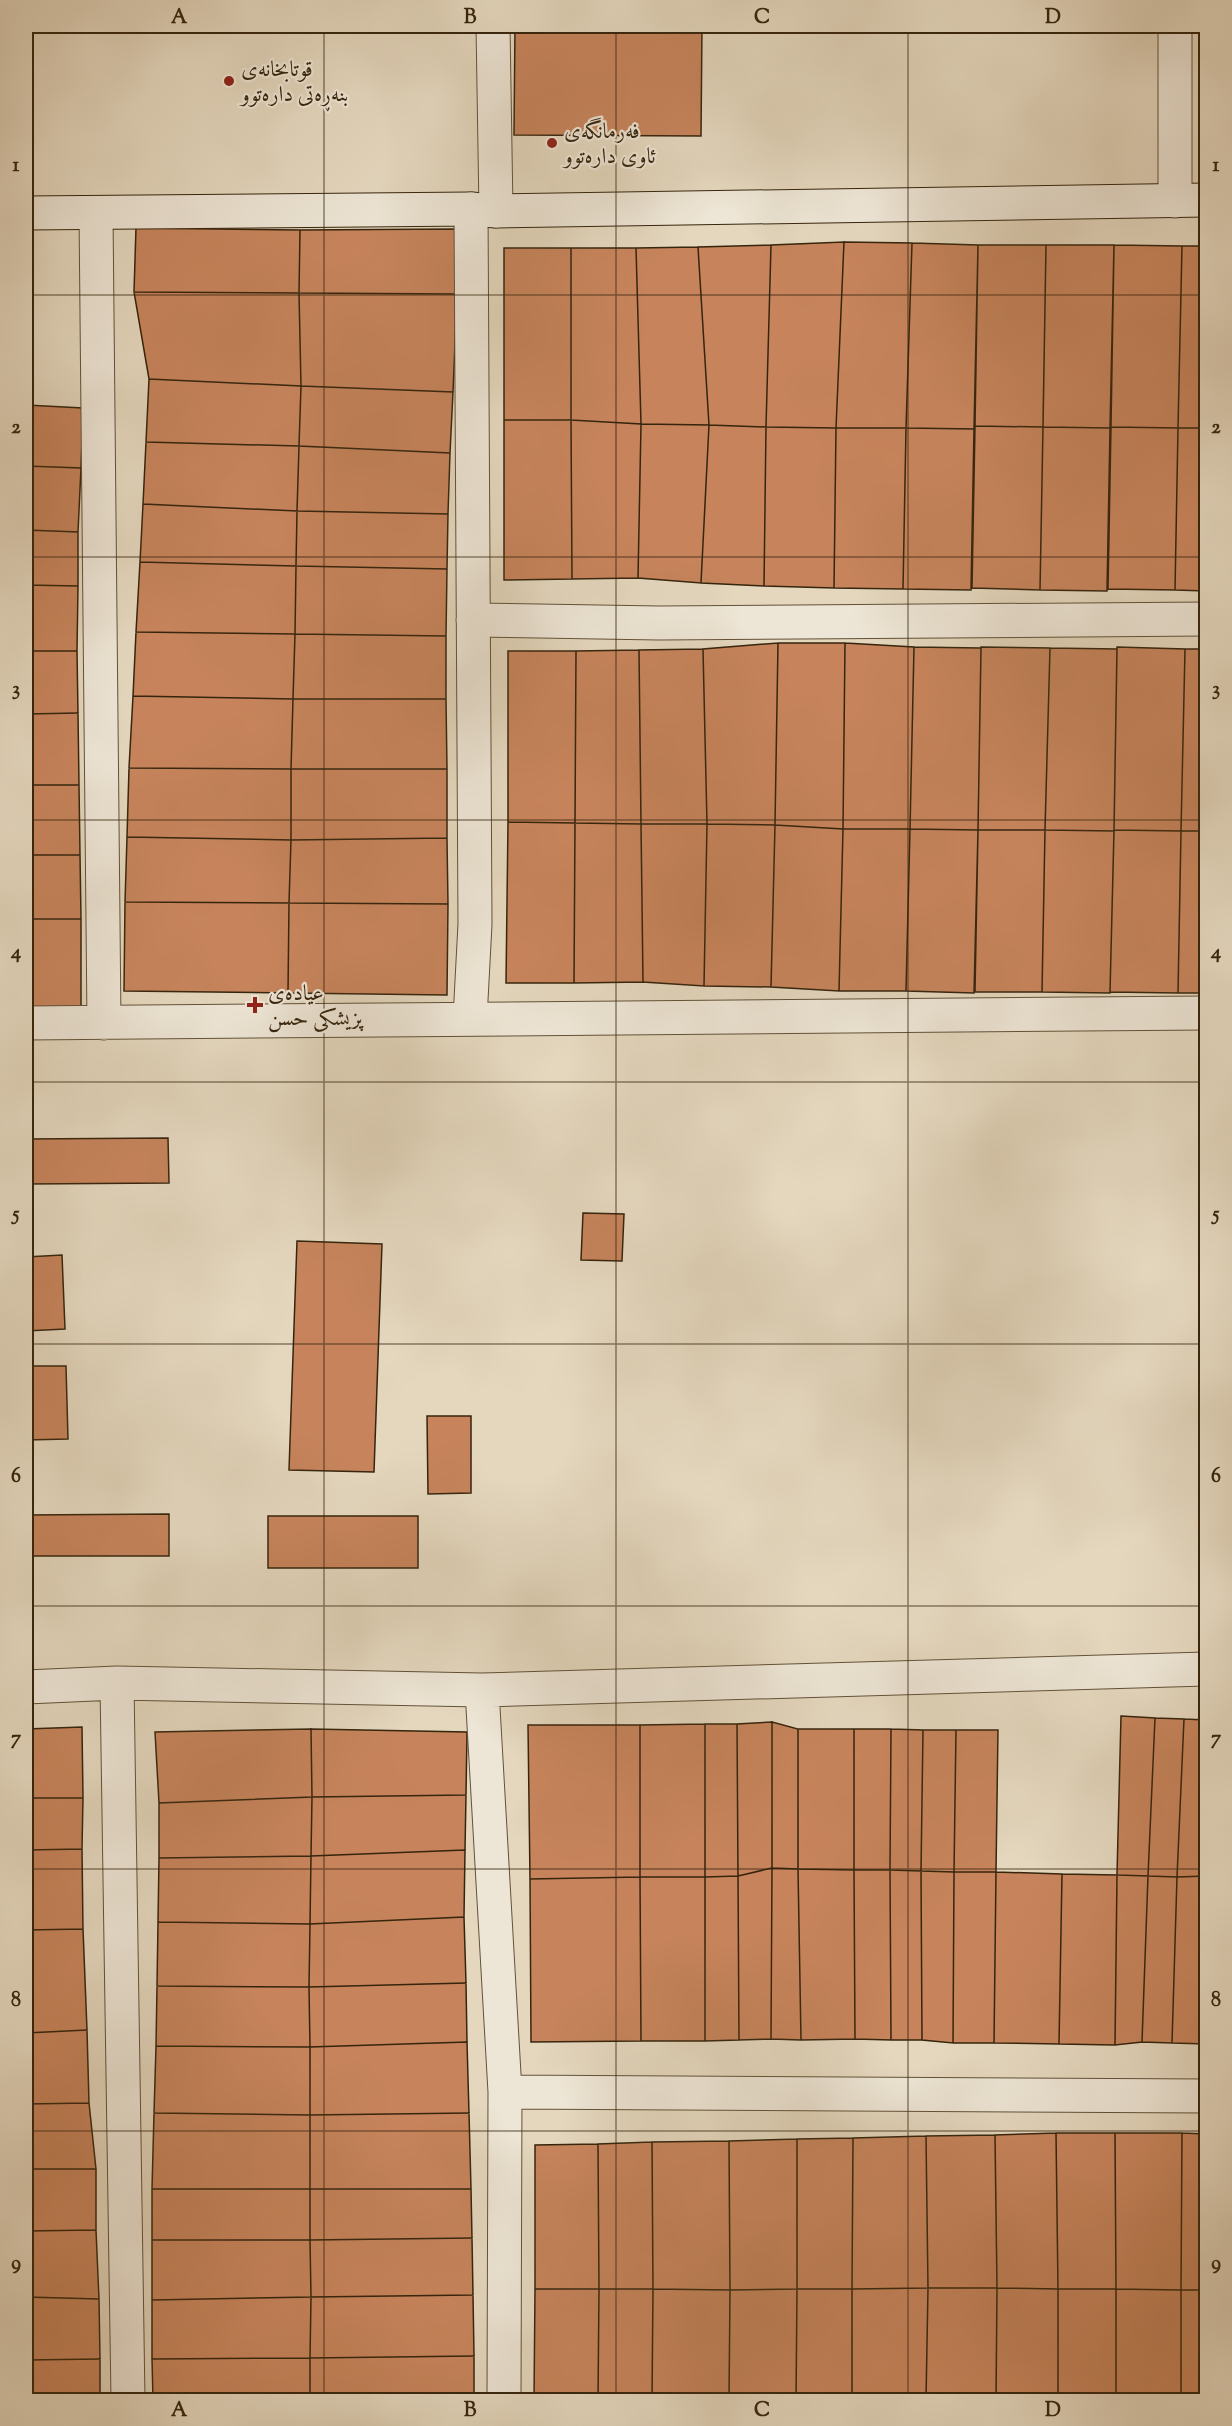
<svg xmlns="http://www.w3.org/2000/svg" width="1232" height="2426" font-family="'Sorts Mill Goudy',Amiri,serif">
<rect width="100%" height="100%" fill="#e4d7be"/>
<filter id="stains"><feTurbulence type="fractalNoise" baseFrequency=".00333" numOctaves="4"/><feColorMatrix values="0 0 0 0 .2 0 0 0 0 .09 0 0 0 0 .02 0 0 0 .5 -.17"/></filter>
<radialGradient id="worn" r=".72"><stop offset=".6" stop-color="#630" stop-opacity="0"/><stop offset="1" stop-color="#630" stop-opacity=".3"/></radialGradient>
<!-- building -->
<path fill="#c7845c" stroke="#36250d" stroke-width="1.5" d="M515,26H702L701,136L514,135Z
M136,228L300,230L299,293L134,292Z
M457,229V294L299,293L300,230Z
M844,242L912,243L906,428H836Z
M844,242L836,428L766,427L771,245Z
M912,243L978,245L974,429L906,428Z
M771,245L766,427L709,425L698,247Z
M978,245H1046L1043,427L975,426Z
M1046,245H1114L1110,428L1043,427Z
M1114,245L1182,246L1178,428L1111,427Z
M1182,246H1206V428H1178Z
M698,247L709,425L641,424L636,248Z
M504,248H571V420H504Z
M571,248H636L641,424L571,420Z
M134,292L299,293L301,386L149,379Z
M299,293L457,294L453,392L301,386Z
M149,379L301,386L299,446L146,442Z
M301,386L453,392L450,453L299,446Z
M26,405L83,408L81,468L26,466Z
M504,420H571L572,579L504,580Z
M571,420L641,424L638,578L572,579Z
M641,424L709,425L701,583L638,578Z
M709,425L766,427L764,586L701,583Z
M975,426L1043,427L1040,590L972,588Z
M766,427L836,428L834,588L764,586Z
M1043,427L1110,428L1107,591L1040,590Z
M1111,427L1178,428L1175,590L1108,589Z
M836,428H906L903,589L834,588Z
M906,428L974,429L971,590L903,589Z
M1178,428H1206V591L1175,590Z
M146,442L299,446L297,511L143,504Z
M299,446L450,453L448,514L297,511Z
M26,466L81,468L78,532L26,530Z
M143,504L297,511L296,566L140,562Z
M297,511L448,514L447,569L296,566Z
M26,530L78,532V586L26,585Z
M140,562L296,566L295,634L136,632Z
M296,566L447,569L446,636L295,634Z
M26,585L78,586L77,651H26Z
M136,632L295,634L293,699L133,696Z
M295,634L446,636V699H293Z
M778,643H845L843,829L775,825Z
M778,643L775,825L707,824L703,649Z
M845,643L914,647L910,829H843Z
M914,647L981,648L978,830L910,829Z
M981,647L1050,648L1045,830H978Z
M1117,647L1185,649L1181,831L1114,830Z
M1050,648L1117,649L1114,831L1045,830Z
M703,649L707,824H641L639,650Z
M1185,649H1206V831H1181Z
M639,650L641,824L575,823L576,651Z
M26,651H77L78,713L26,714Z
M508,651H576L575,823L508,822Z
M133,696L293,699L291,769L129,768Z
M293,699H446L447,769H291Z
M78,713L79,785H26V714Z
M129,768L291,769V840L127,837Z
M291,769H447V838L291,840Z
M26,785H79L80,855H26Z
M508,822L575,823L574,983H506Z
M575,823L641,824L643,982L574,983Z
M641,824H707L704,986L643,982Z
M707,824L775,825L771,987L704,986Z
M775,825L843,829L839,991L771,987Z
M843,829H910L906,991H839Z
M910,829L978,830L974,993L906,991Z
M978,830H1045L1042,992H975Z
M1045,830L1114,831L1110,993L1042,992Z
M1114,830L1181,831L1178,993L1110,992Z
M1181,831H1206V993H1178Z
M127,837L291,840L289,903L125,902Z
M447,838L448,904L289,903L291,840Z
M26,855H80L81,919H26Z
M125,902L289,903L288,993L124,991Z
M289,903L448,904L447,995L288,993Z
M26,919H81V1011L26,1010Z
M168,1138L169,1183L26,1184V1139Z
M583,1213L624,1214L622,1261L581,1260Z
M297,1241L382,1244L374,1472L289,1470Z
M62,1255L65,1329L26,1331V1257Z
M26,1366H66L68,1439L26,1440Z
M427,1416H471V1493L428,1494Z
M169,1514V1556H26V1515Z
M268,1516H418V1568H268Z
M1121,1716L1155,1718L1148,1876L1117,1875Z
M1155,1718L1184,1719L1177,1877L1148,1876Z
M1184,1719L1206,1720V1876L1177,1877Z
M772,1722V1868L738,1876L737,1724Z
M772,1722L798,1729V1869L772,1868Z
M705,1724V1877H640V1725Z
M705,1724H737L738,1876L705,1877Z
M528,1725H640V1877L530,1879Z
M82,1727L83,1798H26V1729Z
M311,1729L312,1797L159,1803L155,1732Z
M311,1729L467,1732L466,1795L312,1797Z
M798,1729H854V1870L798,1869Z
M854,1729H891L890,1870H854Z
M891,1729L923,1730L921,1871L890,1870Z
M923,1730H956L954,1872L921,1871Z
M956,1730H998L996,1872H954Z
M466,1795L465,1850L311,1856L312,1797Z
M312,1797L311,1856L159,1858V1803Z
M26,1798H83L82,1849L26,1850Z
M82,1849L83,1929L26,1930V1850Z
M465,1850L464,1917L310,1924L311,1856Z
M311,1856L310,1924L158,1922L159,1858Z
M772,1868L771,2039L739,2040L738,1876Z
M772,1868L798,1869L801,2040L771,2039Z
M798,1869L854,1870L855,2039L801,2040Z
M854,1870H890L891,2040L855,2039Z
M890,1870L921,1871L922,2040H891Z
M921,1871L954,1872L953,2043L922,2040Z
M954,1872H996L994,2043H953Z
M996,1872L1062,1874L1059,2044L994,2043Z
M1062,1874L1117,1875L1115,2045L1059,2044Z
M1117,1875L1148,1876L1142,2042L1115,2045Z
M738,1876L739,2040L705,2041V1877Z
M1148,1876L1177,1877L1172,2043L1142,2042Z
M1206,1876V2044L1172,2043L1177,1877Z
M640,1877H705V2041H641Z
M640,1877L641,2041L531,2042L530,1879Z
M464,1917L466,1983L309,1987L310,1924Z
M158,1922L310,1924L309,1987L157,1986Z
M83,1929L87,2030L26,2033V1930Z
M466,1983L467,2042L310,2047L309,1987Z
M157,1986L309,1987L310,2047L156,2046Z
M87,2030L89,2103L26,2104V2033Z
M467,2042L469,2113L310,2115V2047Z
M156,2046L310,2047V2115L154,2113Z
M89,2103L96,2169H26V2104Z
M154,2113L310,2115V2189H152Z
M469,2113L471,2189H310V2115Z
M1056,2133H1115L1116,2289H1058Z
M1056,2133L1058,2289L997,2288L995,2135Z
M1115,2133H1182L1181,2290L1116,2289Z
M1182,2133L1206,2134V2290H1181Z
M995,2135L997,2288H928L926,2136Z
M926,2136L928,2288L852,2289L853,2138Z
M853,2138L852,2289H797V2139Z
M797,2139V2289L730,2290L729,2141Z
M729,2141L730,2290L653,2289L652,2142Z
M652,2142L653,2289H599L598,2144Z
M598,2144L599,2289H535V2145Z
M26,2169H96V2230L26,2231Z
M152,2189H310V2240H152Z
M310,2189H471L472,2238L310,2240Z
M96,2230L99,2299L26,2297V2231Z
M472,2238L473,2295L311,2297L310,2240Z
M152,2240H310L311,2297L152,2300Z
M928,2288H997L996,2400H926Z
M928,2288L926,2400H852V2289Z
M997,2288L1058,2289V2400H996Z
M535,2289H599L598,2400H534Z
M599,2289H653L652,2400H598Z
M653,2289L730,2290L729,2400H652Z
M797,2289H852V2400H796Z
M797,2289L796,2400H729L730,2290Z
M1058,2289H1116V2400H1058Z
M1116,2289L1181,2290V2400H1116Z
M1181,2290H1206V2400H1181Z
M473,2295L474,2356L310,2358L311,2297Z
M26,2297L99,2299L100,2359L26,2360Z
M311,2297L310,2358L152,2359V2300Z
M474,2356V2400H310V2358Z
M310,2358V2400H153L152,2359Z
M100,2359V2400H26V2360Z"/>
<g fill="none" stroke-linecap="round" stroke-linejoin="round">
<defs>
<path id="street" d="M493,26L496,211
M1175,201V26
M96,213L104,1023
M473,620L659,623L1206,619
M470,1019L475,924L471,209
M26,1023L1206,1013
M117,1683L128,2400
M26,1687L117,1683L482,1690L1206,1669
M482,1690L505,2092L504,2400
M505,2092L1206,2096"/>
<path id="secondary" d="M26,213L471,209L496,211L1206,200"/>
</defs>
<!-- street casing -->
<use href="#street" stroke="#625239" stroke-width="35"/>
<!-- secondary casing -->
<use href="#secondary" stroke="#36250d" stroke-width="35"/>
<!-- street -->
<use href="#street" stroke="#ede5d5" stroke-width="33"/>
<!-- secondary -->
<use href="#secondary" stroke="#ede5d5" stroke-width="33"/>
</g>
<!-- grid -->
<path fill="none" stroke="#36250d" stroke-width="1.5" stroke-opacity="0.55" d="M324,26V2400M616,26V2400M908,26V2400M26,295H1206M26,557H1206M26,820H1206M26,1082H1206M26,1344H1206M26,1606H1206M26,1869H1206M26,2131H1206"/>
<!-- markers -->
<g fill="#8f2418" stroke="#ede5d5" stroke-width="2">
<circle cx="229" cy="81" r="6"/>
<circle cx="552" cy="143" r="6"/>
<path d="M252 996h6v6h6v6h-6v6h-6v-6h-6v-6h6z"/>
</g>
<g text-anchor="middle" stroke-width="4.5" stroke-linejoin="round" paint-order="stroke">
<!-- poi labels -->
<g font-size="22" fill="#36250d" stroke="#ede5d5" text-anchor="start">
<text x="241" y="76">قوتابخانەی<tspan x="241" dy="25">بنەڕەتی دارەتوو</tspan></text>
<text x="564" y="138">فەرمانگەی<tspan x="564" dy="25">ئاوی دارەتوو</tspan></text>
<text x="268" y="1000">عیادەی<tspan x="268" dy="25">پزیشکی حسن</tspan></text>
</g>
</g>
<!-- margin -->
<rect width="1232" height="2426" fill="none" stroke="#e4d7be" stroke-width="66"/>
<rect x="33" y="33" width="1166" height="2360" fill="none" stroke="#36250d" stroke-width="2"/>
<g font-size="20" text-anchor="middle" font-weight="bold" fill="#36250d">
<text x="179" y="23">A</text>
<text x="470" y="23">B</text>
<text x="762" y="23">C</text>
<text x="1053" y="23">D</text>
<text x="16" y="171">1</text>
<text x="1216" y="171">1</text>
<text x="16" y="433">2</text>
<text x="1216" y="433">2</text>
<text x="16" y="695">3</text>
<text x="1216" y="695">3</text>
<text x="16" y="958">4</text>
<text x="1216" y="958">4</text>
<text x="16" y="1220">5</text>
<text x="1216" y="1220">5</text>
<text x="16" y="1482">6</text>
<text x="1216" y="1482">6</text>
<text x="16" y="1744">7</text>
<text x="1216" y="1744">7</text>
<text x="16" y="2006">8</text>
<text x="1216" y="2006">8</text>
<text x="16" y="2269">9</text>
<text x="1216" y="2269">9</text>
<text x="179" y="2416">A</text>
<text x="470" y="2416">B</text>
<text x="762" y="2416">C</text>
<text x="1053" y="2416">D</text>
</g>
<rect width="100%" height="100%" filter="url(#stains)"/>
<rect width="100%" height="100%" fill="url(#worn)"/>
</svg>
